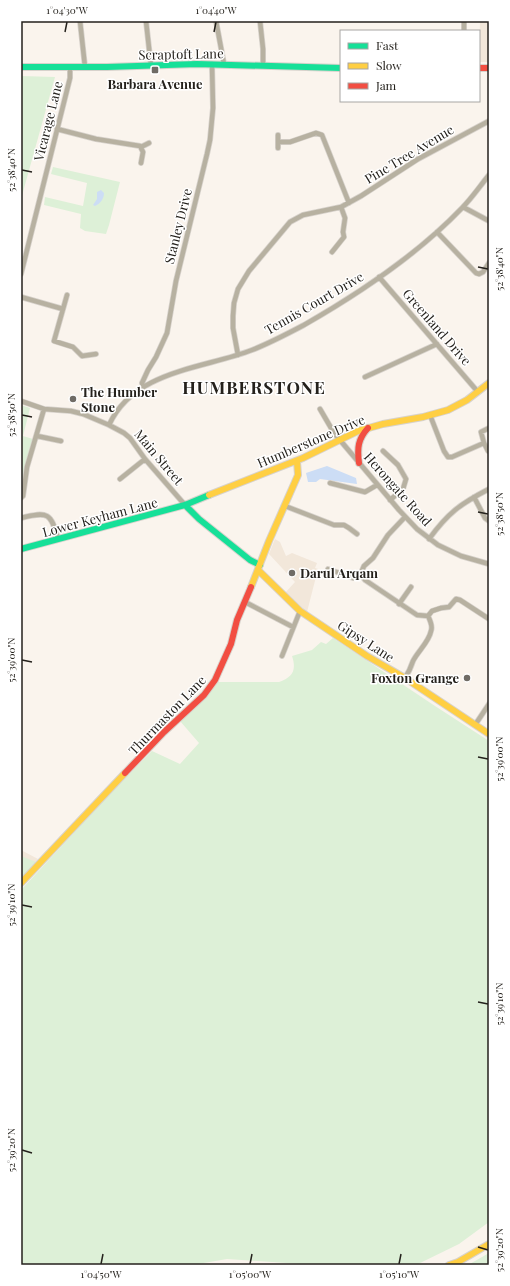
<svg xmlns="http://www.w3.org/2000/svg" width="510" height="1286" font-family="'Playfair Display',serif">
<rect width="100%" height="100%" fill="#faf4ed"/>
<!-- built -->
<path fill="#f2e7da" d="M480,21H489V62H479Z
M275,539L280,542L286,556L292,553L317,563L315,568L318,569L307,612L298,606L285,593L295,582L269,554Z
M21,850L38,859L21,878Z"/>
<!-- green -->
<path fill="#ddf0d7" d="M21,76L55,77L21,199Z
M53,167L120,182L109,225L106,234L85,231L80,228L81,214L44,205L45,197L83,206L87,183L51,174Z
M21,405L30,408L23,436L33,439L24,471L21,494Z
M333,638L435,706L489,741V1222L459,1244L416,1265H315L227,1259L192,1265H21V890L108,796L152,751L180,764L199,743L180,721L206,697L218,682H279C292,677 297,671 292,656L312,650L321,642L326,644Z
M21,856L36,862L21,878V866L23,864L21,862Z
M489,1253V1265H468Z"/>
<!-- water -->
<path fill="#ccddf5" d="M101,190L104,193C104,199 100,204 95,206L93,205L97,199V192Z
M327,466L356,478L357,484L320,479L316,482H308L306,473Z"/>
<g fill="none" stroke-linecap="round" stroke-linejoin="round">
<defs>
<path id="street" d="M80,21L85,67
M146,21L151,66
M216,21L224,64
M260,21L263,49V65
M464,31V21
M57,129L96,139L140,146L143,152L141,163
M278,135V148
M278,142H290L316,133L322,135L349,203
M141,147L149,143
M463,207L489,221
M437,232L476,273L479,274L483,272L489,263
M332,252L344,237L343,232L345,218L341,207
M21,274L70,78V67
M379,277L478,392
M67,295L54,341L73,347L82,356L96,354
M21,297L63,309
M238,355L233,328V316L234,303L238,289L249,271L290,222L303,215L341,207L361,196L418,159L489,121
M365,377L437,344
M143,386L142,383L148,370L156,357L167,333L176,281L207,154L210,140L213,108L212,64
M21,401L44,409L71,411L83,414L109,425L124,433L130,438L145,459L185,505
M320,409L334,433L399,510L417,529L438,545L461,556L489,564
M430,415L444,451L448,457H452L484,443L481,432L489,428
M109,425C134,370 203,369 252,350C270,343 287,334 304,325C360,293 417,255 462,208C472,198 480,186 489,175
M37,436L61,441
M484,443L488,451
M383,451L398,465L406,479L403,489L390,500
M120,479L145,459
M330,483L365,492L377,485
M474,497L485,518L489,521
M21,498L23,496L27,467L44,409
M285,506L334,525H344L349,528L357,534
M21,518C48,511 51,513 58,539
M429,539C448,513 460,504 489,489
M328,569L353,578L362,576L361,573L364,566L373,558L388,535L405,517
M362,576L365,580L417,615L428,616C430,620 433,626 431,631C429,642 418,651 413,661C411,667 409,672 405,678
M245,602L293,627
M399,604L411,587
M428,616L432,611L441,608L449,607L456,599L460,600L489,619
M282,656L300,611
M475,725L489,704"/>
<path id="fast" d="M21,67H107L197,64L341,68
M185,505L199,519L250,560L260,565
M21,549L185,505L209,495"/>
<path id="slow" d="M209,495L303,458L358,431L383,424L423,417L448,410L467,400L489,383
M258,570L300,611L367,656L405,678L489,734
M251,587L269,541L298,475L297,461
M21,883L125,773
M449,1265L458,1262L489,1244"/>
<path id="jam" d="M479,68H489
M359,463C357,448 358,439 368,428
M125,773L164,732L204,695L215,680L231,644L237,620L251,587"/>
</defs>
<!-- street casing -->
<use href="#street" stroke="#d7d2cc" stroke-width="6"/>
<!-- fast casing -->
<use href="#fast" stroke="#d7d2cc" stroke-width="8"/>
<!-- slow casing -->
<use href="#slow" stroke="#d7d2cc" stroke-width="8"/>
<!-- jam casing -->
<use href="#jam" stroke="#d7d2cc" stroke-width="8"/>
<!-- street -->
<use href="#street" stroke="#b7b1a1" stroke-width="4.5"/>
<!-- fast -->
<use href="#fast" stroke="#16e098" stroke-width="6"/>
<!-- slow -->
<use href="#slow" stroke="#ffcf43" stroke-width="6"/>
<!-- jam -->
<use href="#jam" stroke="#f24e42" stroke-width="6"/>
</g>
<!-- ticks -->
<path fill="none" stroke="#24211c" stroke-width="1.5" d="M65,32L67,22M214,32L216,22M22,170L32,172M478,267L488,269M22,415L32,417M478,512L488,514M22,660L32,662M478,757L488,759M22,905L32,907M478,1002L488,1004M22,1150L32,1153M478,1247L488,1250M101,1264L103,1254M250,1264L252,1254M399,1264L401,1254"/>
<!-- markers -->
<g fill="#6f6b65" stroke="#fff" stroke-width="1.5">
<rect x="151" y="66" width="8" height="8" rx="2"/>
<circle cx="73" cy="399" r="4"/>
<circle cx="292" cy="573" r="4"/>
<circle cx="467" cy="678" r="4"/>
</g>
<g text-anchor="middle" stroke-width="3" stroke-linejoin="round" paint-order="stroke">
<!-- street labels -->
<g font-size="13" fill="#24211c" stroke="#fff">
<text transform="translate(181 54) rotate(-1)" y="5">Scraptoft Lane</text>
<text transform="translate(48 121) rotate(-76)" y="5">Vicarage Lane</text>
<text transform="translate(409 154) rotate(-31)" y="5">Pine Tree Avenue</text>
<text transform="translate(178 226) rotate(-76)" y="5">Stanley Drive</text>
<text transform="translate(314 303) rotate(-30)" y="5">Tennis Court Drive</text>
<text transform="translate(437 327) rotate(49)" y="5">Greenland Drive</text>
<text transform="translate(311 441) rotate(-23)" y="5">Humberstone Drive</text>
<text transform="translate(159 457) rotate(50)" y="5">Main Street</text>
<text transform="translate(398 489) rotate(48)" y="5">Herongate Road</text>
<text transform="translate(100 517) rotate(-15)" y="5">Lower Keyham Lane</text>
<text transform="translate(366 641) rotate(33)" y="5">Gipsy Lane</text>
<text transform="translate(167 715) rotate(-46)" y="5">Thurmaston Lane</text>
</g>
<!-- poi labels -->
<g font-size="13" font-weight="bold" fill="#24211c" stroke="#fff" text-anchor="start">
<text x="155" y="89" text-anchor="middle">Barbara Avenue</text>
<text x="81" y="397">The Humber<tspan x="81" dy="15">Stone</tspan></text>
<text x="300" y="578">Darul Arqam</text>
<text x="459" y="683" text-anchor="end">Foxton Grange</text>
</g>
<!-- district labels -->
<g font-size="17" font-weight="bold" letter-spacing="1" fill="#24211c" stroke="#fff">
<text x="254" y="394">HUMBERSTONE</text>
</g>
</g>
<!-- border -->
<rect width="510" height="1286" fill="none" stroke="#ffffff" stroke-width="44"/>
<!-- legend -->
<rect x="340" y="30" width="140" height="72" fill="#ffffff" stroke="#a7a6a4"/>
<rect x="348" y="43" width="20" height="6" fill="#16e098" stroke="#a7a6a4"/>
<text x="376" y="50" font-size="12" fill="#24211c">Fast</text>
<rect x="348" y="63" width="20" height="6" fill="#ffcf43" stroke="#a7a6a4"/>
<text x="376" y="70" font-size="12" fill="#24211c">Slow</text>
<rect x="348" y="83" width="20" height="6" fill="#f24e42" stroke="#a7a6a4"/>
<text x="376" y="90" font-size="12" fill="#24211c">Jam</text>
<rect x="22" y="22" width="466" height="1242" fill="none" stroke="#24211c" stroke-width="1.5"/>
<g font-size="10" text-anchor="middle" fill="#24211c">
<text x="67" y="14">1°04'30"W</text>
<text x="216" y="14">1°04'40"W</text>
<text transform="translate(11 170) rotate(-90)" y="4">52°38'40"N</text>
<text transform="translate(499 269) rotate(-90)" y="4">52°38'40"N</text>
<text transform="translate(11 415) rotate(-90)" y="4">52°38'50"N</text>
<text transform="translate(499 514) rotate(-90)" y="4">52°38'50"N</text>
<text transform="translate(11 660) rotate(-90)" y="4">52°39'00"N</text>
<text transform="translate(499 759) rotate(-90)" y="4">52°39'00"N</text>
<text transform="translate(11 905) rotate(-90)" y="4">52°39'10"N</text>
<text transform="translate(499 1004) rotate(-90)" y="4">52°39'10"N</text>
<text transform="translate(11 1150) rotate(-90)" y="4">52°39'20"N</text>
<text transform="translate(499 1250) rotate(-90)" y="4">52°39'20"N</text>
<text x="101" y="1278">1°04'50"W</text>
<text x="250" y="1278">1°05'00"W</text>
<text x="399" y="1278">1°05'10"W</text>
</g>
</svg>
